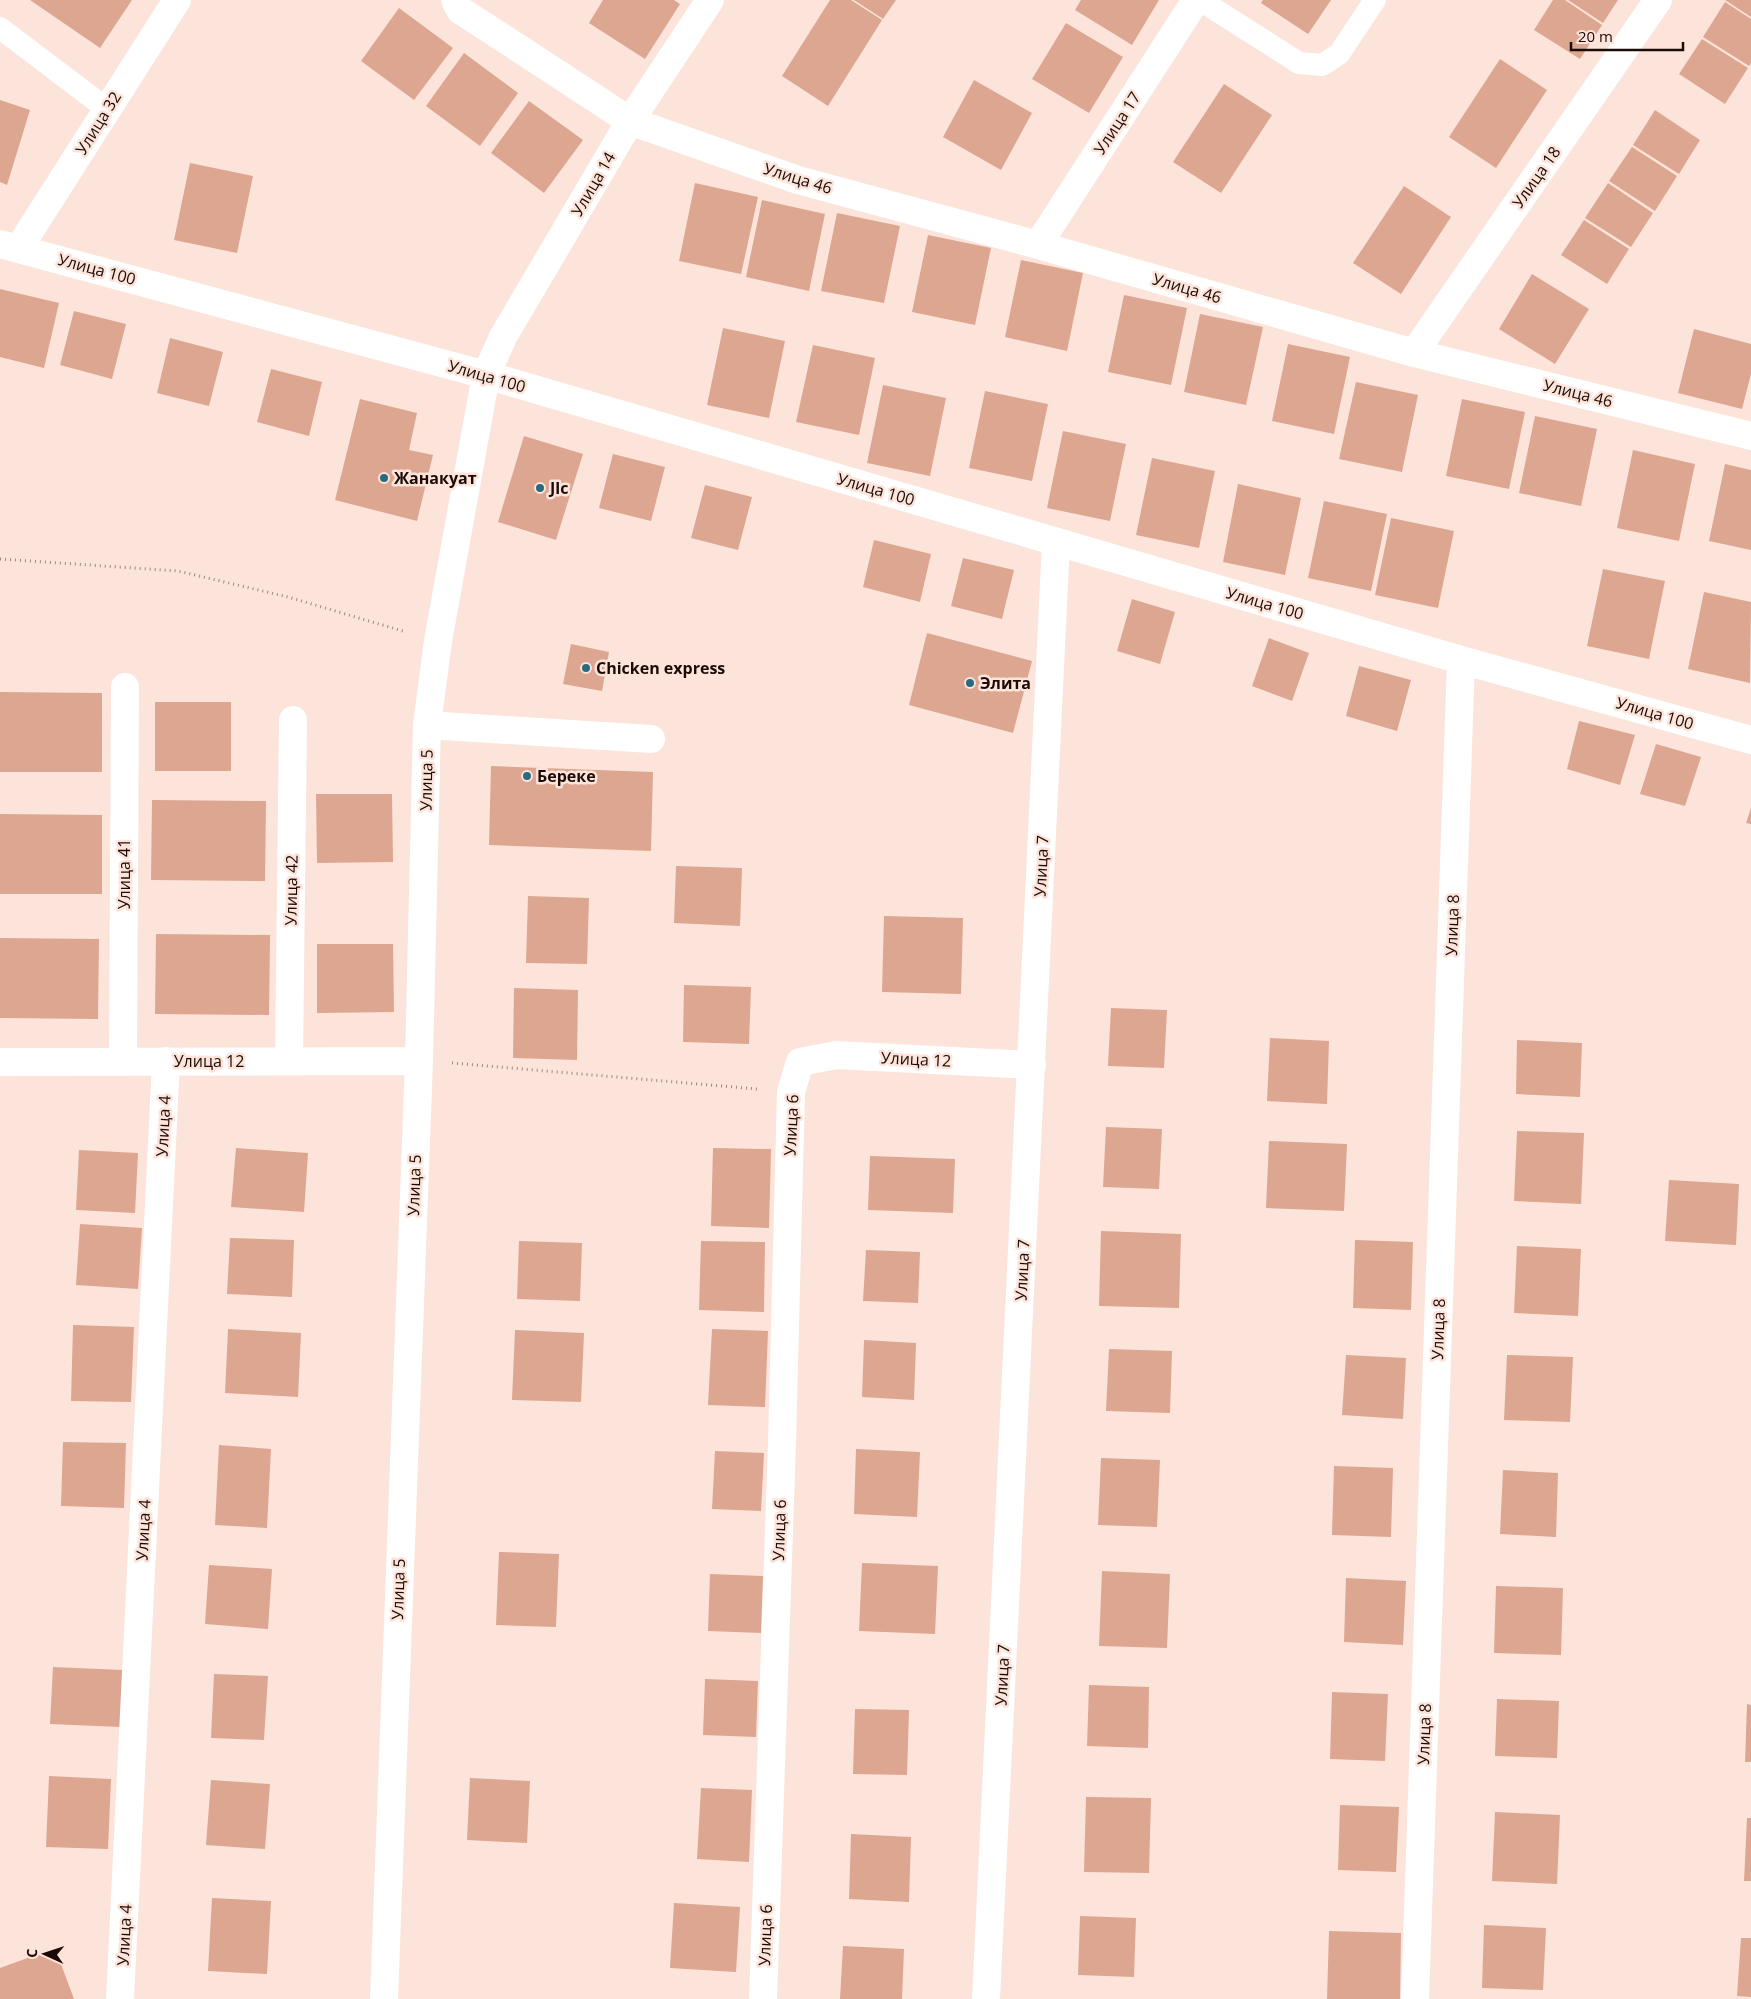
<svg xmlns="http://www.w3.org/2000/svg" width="1751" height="1999" font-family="'Open Sans',sans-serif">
<rect width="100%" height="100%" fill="#fce4db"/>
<!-- building -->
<path fill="#dda691" d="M30,0H132L100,48Z
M603,0H674L680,4L645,59L589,23Z
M830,0H851L882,20L828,106L782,76Z
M854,0H896L883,19Z
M1081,0H1159L1132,45L1075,10Z
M1263,0H1331L1308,34L1261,3Z
M1553,0H1565L1602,25L1580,59L1534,30Z
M1568,0H1618L1603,23Z
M1725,0H1751V17Z
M1725,2L1751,19V63L1749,66L1703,37Z
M399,8L453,48L414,100L361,61Z
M1066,23L1123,57L1089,113L1032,79Z
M1702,39L1748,68L1725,104L1679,74Z
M464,53L518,93L480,146L426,106Z
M1500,59L1547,90L1496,168L1449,137Z
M974,80L1032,113L1001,170L943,137Z
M1224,84L1272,115L1221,193L1173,162Z
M0,100L30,110L7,185L0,182Z
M529,101L583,140L544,193L491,153Z
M1655,110L1700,140L1679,174L1633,145Z
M1632,147L1677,176L1655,211L1609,181Z
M190,163L253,176L237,253L174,240Z
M695,183L758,197L741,274L679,261Z
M1608,183L1653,213L1631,247L1585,218Z
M1404,186L1451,217L1401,294L1353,263Z
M762,200L825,214L809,291L746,277Z
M837,213L900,226L884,303L821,291Z
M1584,220L1629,249L1607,284L1561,255Z
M928,235L991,248L975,325L912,312Z
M1021,260L1083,273L1067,351L1005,337Z
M1532,274L1589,309L1555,364L1499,329Z
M0,289L59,303L44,368L0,357Z
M1124,295L1187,308L1171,385L1108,372Z
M74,311L126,324L112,379L60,365Z
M1200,314L1263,327L1246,405L1184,392Z
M723,328L785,341L769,418L707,405Z
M1694,329L1751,344V374L1742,409L1678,393Z
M170,338L223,352L209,406L157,393Z
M1288,344L1350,357L1334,434L1272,421Z
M813,345L875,358L859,435L796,422Z
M271,369L322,382L309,436L257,422Z
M1356,382L1418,395L1402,472L1339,459Z
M883,385L946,398L930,476L867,463Z
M985,391L1048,404L1032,481L969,468Z
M360,399L417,413L409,450L433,455L417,521L335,500Z
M1462,399L1525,412L1509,489L1446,476Z
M1535,416L1597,429L1581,506L1519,493Z
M1063,431L1126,444L1110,521L1047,508Z
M524,436L583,454L556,540L498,522Z
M1633,450L1695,464L1679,541L1617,528Z
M613,454L665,467L651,521L599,508Z
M1152,458L1215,471L1199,548L1136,535Z
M1725,464L1751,470V550L1709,541Z
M1238,484L1301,498L1285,575L1223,562Z
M705,485L752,497L738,550L691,538Z
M1324,501L1387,514L1371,591L1308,578Z
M1391,518L1454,531L1438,608L1375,595Z
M874,540L931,554L920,602L863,587Z
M963,558L1014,570L1002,619L951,606Z
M1603,569L1665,581L1649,659L1587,646Z
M1704,592L1751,602L1750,683L1688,669Z
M1132,599L1175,612L1160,664L1117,651Z
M927,633L1032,661L1013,733L909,705Z
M1269,638L1309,653L1292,701L1252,686Z
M571,644L609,652L602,691L563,684Z
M1359,666L1411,680L1397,731L1346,716Z
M0,692L102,693V772H0Z
M155,702H231V771H155Z
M1579,721L1635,735L1620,785L1567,769Z
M1656,744L1701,757L1685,806L1640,794Z
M491,766L653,772L651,851L489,845Z
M316,794H392L393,862L317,863Z
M152,800L266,801L265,881L151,880Z
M1751,808V824L1746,823Z
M0,814L102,815V894H0Z
M676,866L742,868L740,926L674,923Z
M528,896L589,898L587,964L526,963Z
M884,916L963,918L961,994L882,992Z
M156,934L270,935L269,1015L155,1014Z
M0,938L99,939L98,1019L0,1018Z
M317,944H393L394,1012L317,1013Z
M684,985L751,987L749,1044L683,1042Z
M514,988L578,990L577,1060L513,1058Z
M1111,1008L1167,1010L1164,1068L1108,1066Z
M1270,1038L1329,1041L1327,1104L1267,1101Z
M1517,1040L1582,1043L1580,1097L1516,1094Z
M1106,1127L1162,1129L1159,1189L1103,1187Z
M1517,1131L1584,1133L1581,1204L1514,1201Z
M1269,1141L1347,1144L1344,1211L1266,1208Z
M236,1148L308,1153L304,1212L231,1207Z
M713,1148L771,1149L769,1228L711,1226Z
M79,1150L138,1153L135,1213L76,1210Z
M870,1156L955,1159L953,1213L868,1210Z
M1669,1180L1739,1184L1736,1245L1665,1241Z
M80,1224L142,1228L138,1289L76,1285Z
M1101,1231L1181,1234L1179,1308L1099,1306Z
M230,1238L294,1240L292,1297L227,1294Z
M1355,1240L1413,1242L1411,1310L1353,1308Z
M519,1241L582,1243L580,1301L517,1299Z
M701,1241L765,1242L764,1312L699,1310Z
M1517,1246L1581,1249L1578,1316L1514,1313Z
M866,1250L920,1252L918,1303L863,1301Z
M73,1325L134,1327L131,1402L71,1401Z
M228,1329L301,1333L298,1397L225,1393Z
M712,1329L768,1331L765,1407L708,1405Z
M515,1330L584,1333L581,1402L512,1400Z
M864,1340L916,1343L914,1400L862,1397Z
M1109,1349L1172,1351L1170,1413L1106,1411Z
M1346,1355L1406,1358L1403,1419L1342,1415Z
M1507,1355L1573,1357L1570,1422L1504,1420Z
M63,1442L126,1443L124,1508L61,1506Z
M219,1445L271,1449L267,1528L215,1525Z
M856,1449L920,1452L917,1517L854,1514Z
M715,1451L764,1453L761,1511L712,1509Z
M1101,1458L1160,1460L1157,1527L1098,1525Z
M1334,1466L1393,1468L1391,1537L1332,1535Z
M1503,1470L1558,1473L1556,1537L1500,1534Z
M499,1552L559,1554L556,1627L496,1625Z
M862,1563L938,1566L935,1634L859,1631Z
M209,1565L272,1569L268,1629L205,1624Z
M1102,1571L1170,1574L1167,1648L1099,1646Z
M710,1574L763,1576L761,1633L708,1631Z
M1346,1578L1406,1581L1403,1645L1344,1642Z
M1496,1586L1563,1588L1561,1655L1494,1653Z
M53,1667L123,1670L120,1727L50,1724Z
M214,1674L268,1676L264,1740L211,1738Z
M705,1679L758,1681L756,1737L703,1735Z
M1089,1685L1149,1687L1148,1748L1087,1746Z
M1332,1692L1388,1694L1385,1761L1330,1759Z
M1497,1699L1559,1701L1557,1758L1495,1756Z
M1747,1704L1751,1705V1762H1745Z
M855,1709L909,1710L907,1775L853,1774Z
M49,1776L111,1779L108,1849L46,1847Z
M470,1778L530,1781L527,1843L467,1840Z
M211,1780L270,1784L265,1849L206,1845Z
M701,1788L752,1790L749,1862L697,1859Z
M1086,1797L1151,1798L1149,1873L1084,1872Z
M1340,1805L1399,1807L1396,1872L1338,1870Z
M1495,1812L1560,1815L1557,1884L1492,1881Z
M1747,1818H1751V1881H1744Z
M851,1834L911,1837L909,1902L849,1899Z
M212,1898L271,1901L267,1974L208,1971Z
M674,1903L740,1907L736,1972L670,1968Z
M1080,1916L1136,1918L1134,1977L1078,1975Z
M1484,1925L1546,1928L1543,1990L1482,1988Z
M1329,1931L1401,1933L1400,1999H1327Z
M1741,1938H1751V1997L1737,1996Z
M843,1946L904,1949L902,1999H840Z
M55,1948L74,1999H0V1968Z"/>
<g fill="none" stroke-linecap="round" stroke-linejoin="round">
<!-- path -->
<path stroke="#9c877f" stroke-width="3" stroke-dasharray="1 4" stroke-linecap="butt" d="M0,559L178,571L288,597L406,632
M452,1063L757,1089"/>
<!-- lane -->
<path stroke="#fff" stroke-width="22" d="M1200,0L1299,63L1322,65L1339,54L1375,0
M0,28L107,109"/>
<!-- street -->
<path stroke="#fff" stroke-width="28" d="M455,0L460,10L630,121L798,180L1038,245L1414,353L1751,436
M0,244L486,375L1461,660L1751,740
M1038,245L1196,0
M19,248L177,0
M1414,353L1658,0
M427,725L651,739
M289,1060L293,720
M0,1062L419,1061
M123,1062L125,687
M120,1999L166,1061
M384,1999L419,1061L427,725L438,641L486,375L503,337L630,121L710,0
M763,1999L782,1443L791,1092L800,1062L836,1055L1032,1065
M986,1999L1056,542
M1415,1999L1461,660"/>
</g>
<!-- markers -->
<g fill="#296a7e" stroke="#fce4db" stroke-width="2">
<circle cx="384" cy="478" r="5"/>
<circle cx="540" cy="488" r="5"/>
<circle cx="586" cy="668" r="5"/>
<circle cx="970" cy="683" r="5"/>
<circle cx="527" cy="776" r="5"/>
</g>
<g text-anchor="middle" stroke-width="5" stroke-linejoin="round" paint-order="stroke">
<!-- street labels -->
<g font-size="16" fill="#1c0a04" stroke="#fce4db">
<text transform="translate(98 123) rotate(-58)" y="6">Улица 32</text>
<text transform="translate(1117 123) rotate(-57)" y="6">Улица 17</text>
<text transform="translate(1536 177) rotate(-55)" y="6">Улица 18</text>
<text transform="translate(798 178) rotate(17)" y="6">Улица 46</text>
<text transform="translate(593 184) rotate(-60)" y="6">Улица 14</text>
<text transform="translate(97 269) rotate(15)" y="6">Улица 100</text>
<text transform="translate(1187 288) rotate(16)" y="6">Улица 46</text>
<text transform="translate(487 376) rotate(16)" y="6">Улица 100</text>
<text transform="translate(1578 393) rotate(14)" y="6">Улица 46</text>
<text transform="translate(876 489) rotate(16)" y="6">Улица 100</text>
<text transform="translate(1265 603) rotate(16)" y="6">Улица 100</text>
<text transform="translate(1655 713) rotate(16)" y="6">Улица 100</text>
<text transform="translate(426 780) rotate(-89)" y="6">Улица 5</text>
<text transform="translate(1041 866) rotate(-87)" y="6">Улица 7</text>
<text transform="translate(124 874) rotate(-90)" y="6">Улица 41</text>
<text transform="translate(291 890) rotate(-89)" y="6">Улица 42</text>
<text transform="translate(1452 925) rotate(-88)" y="6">Улица 8</text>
<text transform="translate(916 1059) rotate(3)" y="6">Улица 12</text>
<text x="209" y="1067">Улица 12</text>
<text transform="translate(791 1125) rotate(-87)" y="6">Улица 6</text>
<text transform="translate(163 1126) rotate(-87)" y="6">Улица 4</text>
<text transform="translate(414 1185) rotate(-88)" y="6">Улица 5</text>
<text transform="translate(1022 1270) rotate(-87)" y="6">Улица 7</text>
<text transform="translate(1438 1329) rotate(-88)" y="6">Улица 8</text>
<text transform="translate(143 1530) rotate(-87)" y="6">Улица 4</text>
<text transform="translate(779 1530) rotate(-88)" y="6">Улица 6</text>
<text transform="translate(398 1589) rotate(-88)" y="6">Улица 5</text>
<text transform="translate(1002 1675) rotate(-87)" y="6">Улица 7</text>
<text transform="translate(1424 1734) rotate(-88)" y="6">Улица 8</text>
<text transform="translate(124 1935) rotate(-87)" y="6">Улица 4</text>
<text transform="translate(765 1935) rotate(-88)" y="6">Улица 6</text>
</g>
<!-- poi labels -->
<g font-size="16" font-weight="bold" fill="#1c0a04" stroke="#fce4db" text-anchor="start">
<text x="394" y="484">Жанакуат</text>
<text x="550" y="494">Jlc</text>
<text x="596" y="674">Chicken express</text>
<text x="980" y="689">Элита</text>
<text x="537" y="782">Береке</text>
</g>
</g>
<!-- north arrow -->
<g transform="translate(45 1954) rotate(273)" stroke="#fce4db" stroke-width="4" paint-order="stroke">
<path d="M0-4L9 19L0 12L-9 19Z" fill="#1c0a04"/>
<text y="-8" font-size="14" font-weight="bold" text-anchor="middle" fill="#1c0a04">С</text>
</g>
<!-- scale -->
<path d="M1571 42v8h112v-8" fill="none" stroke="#1c0a04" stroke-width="2.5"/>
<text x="1578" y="42" font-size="15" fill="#1c0a04" stroke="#fce4db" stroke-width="4" paint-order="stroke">20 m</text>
</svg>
